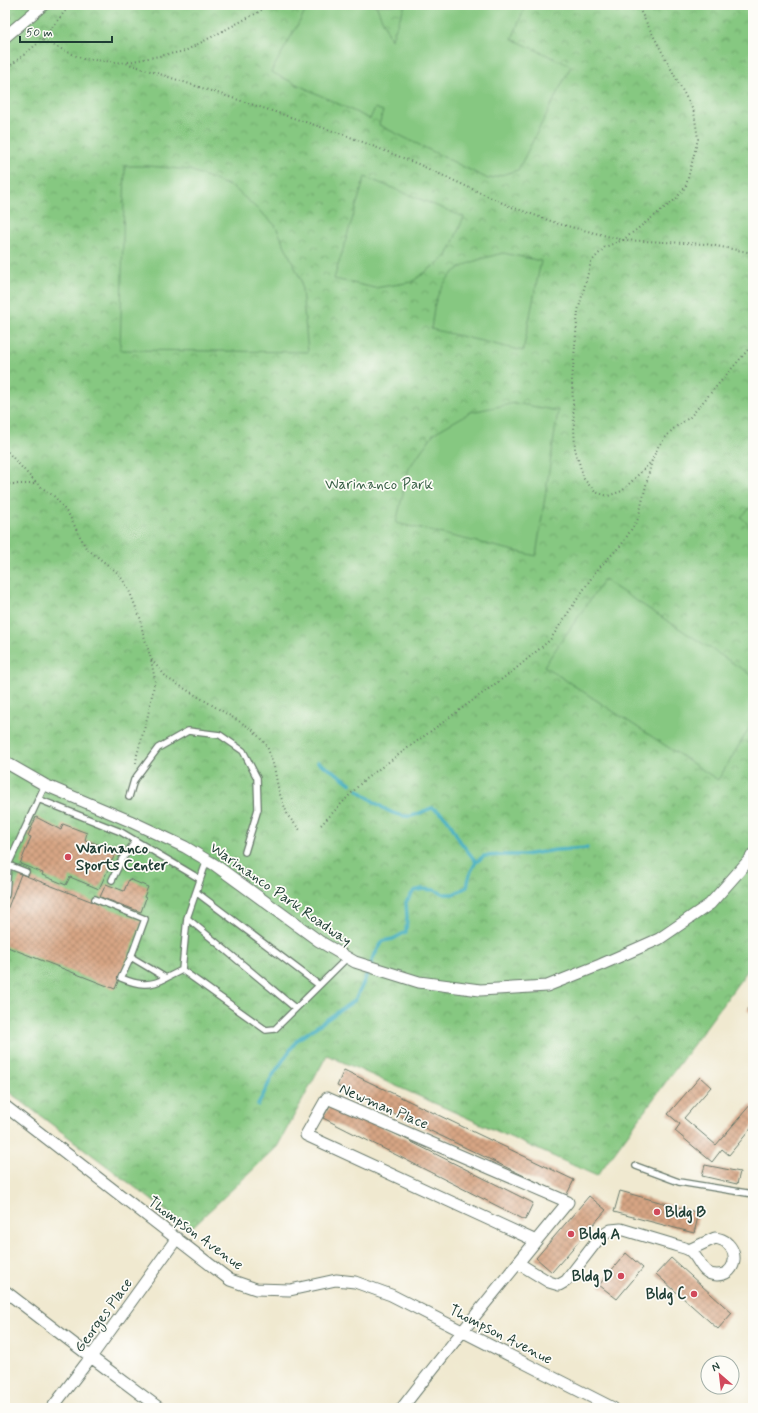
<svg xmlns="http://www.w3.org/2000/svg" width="758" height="1413" font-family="Mynerve,sans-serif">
<defs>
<pattern id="park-crowns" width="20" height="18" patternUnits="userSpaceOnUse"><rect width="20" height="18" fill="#86c881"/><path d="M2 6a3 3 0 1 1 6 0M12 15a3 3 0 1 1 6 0" fill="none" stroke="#6da46a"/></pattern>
<pattern id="building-cross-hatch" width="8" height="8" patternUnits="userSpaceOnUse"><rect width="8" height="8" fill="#d7a584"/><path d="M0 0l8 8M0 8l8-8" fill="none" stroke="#ae886d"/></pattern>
</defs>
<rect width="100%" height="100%" fill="#fdfcf7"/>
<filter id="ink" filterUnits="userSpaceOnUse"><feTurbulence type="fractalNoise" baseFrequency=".025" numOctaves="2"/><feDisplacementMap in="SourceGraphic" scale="8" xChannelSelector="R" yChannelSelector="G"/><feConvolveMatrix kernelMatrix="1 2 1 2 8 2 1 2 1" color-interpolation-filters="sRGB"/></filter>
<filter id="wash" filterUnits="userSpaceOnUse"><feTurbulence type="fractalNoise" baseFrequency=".012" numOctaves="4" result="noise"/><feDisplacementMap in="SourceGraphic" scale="16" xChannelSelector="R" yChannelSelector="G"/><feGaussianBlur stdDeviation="0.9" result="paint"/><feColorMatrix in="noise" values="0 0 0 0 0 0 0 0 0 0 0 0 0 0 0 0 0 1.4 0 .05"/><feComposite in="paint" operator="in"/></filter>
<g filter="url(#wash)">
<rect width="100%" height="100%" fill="#f0e9d0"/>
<!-- park -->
<path fill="url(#park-crowns)" stroke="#52825a" d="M5,5H753V963L597,1176L327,1055L277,1147L190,1229L5,1089Z"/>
<!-- pitch -->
<path fill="#86c881" stroke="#52825a" d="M309,5H376L391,40L405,5H526L512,39L571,66L518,170L488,179L379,125L383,111L375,108L370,119L271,72Z
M125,166H149L190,170L234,188L275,225L301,280L308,352L120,350Z
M365,177L464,217L447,256L412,282L375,288L334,279Z
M503,253L541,261L523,351L431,329C433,319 433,305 438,295C451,265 473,261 503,253Z
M515,403L558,411L536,556L396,523L409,468L434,433L471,412Z
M753,505V529L741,517Z
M604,580L753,676V722L718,780L544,666Z"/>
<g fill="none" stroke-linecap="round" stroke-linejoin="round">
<!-- stream -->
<path stroke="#41adc0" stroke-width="3.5" d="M318,762L339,775L351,784
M358,790C373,801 392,818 411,816C418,815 425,810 432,808C451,817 450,825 460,841C465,848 471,855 476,862
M258,1105L273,1075L297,1040L355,1000L363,984L374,956L383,941L393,939L406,932L407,917L406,902L414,891L422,889L434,890L444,894H453L467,887L470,873L476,862L484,856L505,855H524L556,850L587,848"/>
</g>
<g id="blocks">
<!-- building -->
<path fill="url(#building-cross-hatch)" d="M36,817L61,830L63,824L87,833L85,840L117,850L99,889L70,877L66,885L42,875L43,873L20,864L31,837L28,836Z
M21,874L142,921L115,989L5,946V915Z
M129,879L148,887L144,897L146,898L141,912L100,897L106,884L124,891Z
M753,1003V1015L747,1010Z
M344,1070L574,1180L566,1196L337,1086Z
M700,1077L711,1087L684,1118L716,1145L751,1104L753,1106V1126L729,1155L722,1149L712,1162L675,1131L680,1124L668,1114Z
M332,1102L533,1203L525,1220L323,1118Z
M705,1165L740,1172L737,1184L702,1176Z
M620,1191L699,1213L694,1233L614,1212Z
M589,1196L606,1210L552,1272L536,1258Z
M626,1253L643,1268L617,1299L599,1285Z
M671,1258L732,1313L718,1329L656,1274Z"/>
</g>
</g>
<g filter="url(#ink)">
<use href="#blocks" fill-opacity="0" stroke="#68796b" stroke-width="1"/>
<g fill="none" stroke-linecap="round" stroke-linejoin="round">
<defs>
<path id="service" d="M129,797L134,780L158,748L188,731L220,735L243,751L257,778L258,809L245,852
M38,799L121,832L200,879
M8,865L26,872
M112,880L122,859L136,841
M196,892L319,985
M6,895L8,865L45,785
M95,899L145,919L131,957L121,978C138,985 150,987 166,978
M187,918L295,1008
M131,957L166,978L182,970
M182,970L266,1030L275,1029L347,958
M182,970L187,918L207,860
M636,1166L679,1182L753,1194"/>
<path id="minor" d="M5,37L43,5
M5,762L45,785L130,821L185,847L215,865L319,941L355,962L419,982L480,990L547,986L600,965L659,939L710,904L750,859L753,854
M5,1106L230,1280L256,1289L290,1290L336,1280L355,1282L391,1295L613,1408
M518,1263L549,1282L559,1285L566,1281L600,1237L611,1230L621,1229C638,1234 654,1239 671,1244C676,1246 684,1247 689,1250C700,1257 700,1275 717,1275C735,1275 739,1255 728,1244C725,1240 720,1239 715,1238L689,1250
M5,1291L91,1357L159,1408
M52,1408L91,1357L177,1238
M402,1408C456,1338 512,1270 568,1202L327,1098L306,1135L536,1241"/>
</defs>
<!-- service casing -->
<use href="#service" stroke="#68796b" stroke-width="8"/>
<!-- minor casing -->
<use href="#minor" stroke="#68796b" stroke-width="13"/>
<!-- path -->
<path stroke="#68796b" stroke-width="2" stroke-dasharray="1 3" stroke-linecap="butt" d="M637,5L694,112L698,139L686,186L676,199L623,240L605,247L591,262L578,311L572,380L575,449L584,479L595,492L608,496L622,491L652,461
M5,16L10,18
M30,31L42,40L83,59L126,63L345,135L418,164L509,206L559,224L623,240L706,244L753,253
M128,62L185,51L257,13L268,5
M5,70L42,40L70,5
M5,449L37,484L55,497L69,515L86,548L118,573L128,588L141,620L142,629L151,659L167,678L252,729L267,746L274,767L279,792L288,816L300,830
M5,484H37
M136,763L137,755L148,715L155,680L151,660
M321,825L364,780L513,671L550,640L596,571L622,544L638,519L652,460L659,445L673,429L690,417L753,344"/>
<!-- service -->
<use href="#service" stroke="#fff" stroke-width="5.5"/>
<!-- minor -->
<use href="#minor" stroke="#fff" stroke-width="11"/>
</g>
</g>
<!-- markers -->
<g fill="#d1495b" stroke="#fdfcf7" stroke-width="1.5">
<circle cx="68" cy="857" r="4"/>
<circle cx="657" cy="1212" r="4"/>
<circle cx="571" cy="1234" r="4"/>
<circle cx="621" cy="1276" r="4"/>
<circle cx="694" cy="1294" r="4"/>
</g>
<g text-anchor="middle" stroke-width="3.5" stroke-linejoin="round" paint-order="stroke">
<!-- park labels -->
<g font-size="15" fill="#396047" stroke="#fdfcf7">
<text x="379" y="489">Warinanco Park</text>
</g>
<!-- poi labels -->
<g font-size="15" font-weight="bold" fill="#1f3d34" stroke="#fdfcf7" text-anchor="start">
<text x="76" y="853">Warinanco<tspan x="76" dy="17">Sports Center</tspan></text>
<text x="665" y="1217">Bldg B</text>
<text x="579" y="1239">Bldg A</text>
<text x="613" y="1281" text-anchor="end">Bldg D</text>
<text x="686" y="1299" text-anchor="end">Bldg C</text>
</g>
<!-- street labels -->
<g font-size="15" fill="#1f3d34" stroke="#fdfcf7">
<text transform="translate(281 894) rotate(35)" y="5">Warinanco Park Roadway</text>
<text transform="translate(384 1106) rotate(23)" y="5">Newman Place</text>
<text transform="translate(196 1233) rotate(36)" y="5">Thompson Avenue</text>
<text transform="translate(103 1315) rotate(-54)" y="5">Georges Place</text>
<text transform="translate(501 1334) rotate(27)" y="5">Thompson Avenue</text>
</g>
</g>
<!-- margin -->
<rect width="758" height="1413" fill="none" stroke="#fdfcf7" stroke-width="20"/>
<!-- north arrow -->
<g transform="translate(720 1375) rotate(332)"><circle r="19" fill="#fdfcf7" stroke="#a4b0a9"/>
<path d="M0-3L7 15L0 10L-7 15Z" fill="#d1495b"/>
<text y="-6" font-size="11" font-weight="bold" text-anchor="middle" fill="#1f3d34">N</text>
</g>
<!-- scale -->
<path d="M20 36v6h92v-6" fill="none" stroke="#1f3d34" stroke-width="2"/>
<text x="26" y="36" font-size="12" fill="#1f3d34" stroke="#fdfcf7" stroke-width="3" paint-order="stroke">50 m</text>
</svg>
